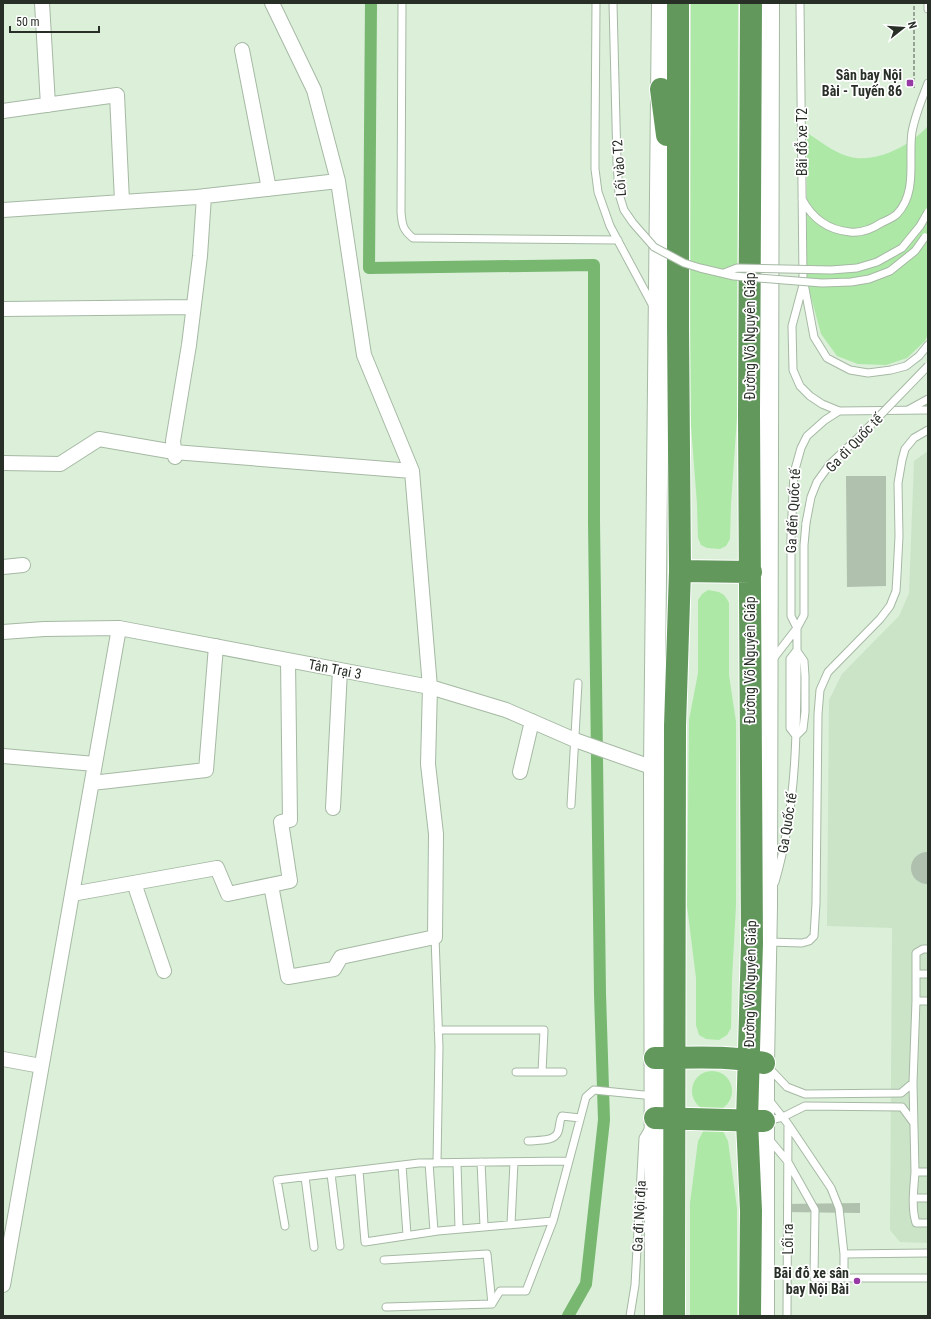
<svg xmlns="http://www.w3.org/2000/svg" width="931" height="1319" font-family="'Roboto Condensed',sans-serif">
<rect width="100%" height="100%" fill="#dbefd9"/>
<!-- built -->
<path fill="#cbe4c8" d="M928,451V1243L900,1242L890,1230L892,928L827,926L829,700L842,674L899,616L909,593L914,461Z"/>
<!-- green -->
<path fill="#ade8a6" d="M691,3H738L737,417L731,504L730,539L726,546L720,549L707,548L701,545L698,538L697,504L690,413Z
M927,127L928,334L925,341L907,358L886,365L858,364L837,356L821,334L807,282V133C820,141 832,151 847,156C874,165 910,146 927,127Z
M708,590C720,592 724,592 729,603V675L736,722V905L732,979L731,1028L727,1035L719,1040L706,1039L699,1035L696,1025V978L687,906L689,720L698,673V600L702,594Z
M692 1091a20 20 0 1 1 40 0a20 20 0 1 1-40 0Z
M705,1128L722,1129L728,1141L737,1208V1316H690V1203L698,1141Z"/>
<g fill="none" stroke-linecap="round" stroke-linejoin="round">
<!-- canal -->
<path stroke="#77b770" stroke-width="12" d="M371,3L369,268L594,265V522L600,994L604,1120L586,1284L568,1316"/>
<!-- taxiway -->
<path stroke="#afc0ae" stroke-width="32" d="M927,868H928"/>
</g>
<!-- building -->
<path fill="#b0c2ad" d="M846,476H886V586L847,587Z
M860,1203V1213L783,1212V1204Z"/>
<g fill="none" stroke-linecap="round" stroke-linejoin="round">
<defs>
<path id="lane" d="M402,3L401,212C402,225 403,230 413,238L618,240
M596,3L595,143V169L598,192L610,226L653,306
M613,3L617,162
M800,3L803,278L814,337L827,358L850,370L868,373L891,370L906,366L919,356L928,345
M928,3V9
M802,199C812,218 828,230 850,232C860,233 872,229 881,223C887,220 893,218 897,214C918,192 908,158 912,132C915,115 922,99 928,83
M803,285L792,326L793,370L800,386L810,396L822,404L839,411L928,410
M908,410L928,399
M773,659L797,628L804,615V545L806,523
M796,736L803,729L805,712V676L804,661L797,651
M796,736L790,728V659L797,650
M571,805L578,683
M775,882C799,800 797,713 797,628L791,616V536L794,473L801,448L807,436L825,420L839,411
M435,937L439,1047L437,1163
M768,942L802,943L809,941L814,936L816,903L818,714L820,690L828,672L880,619L890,606L896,591L897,575L899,536L898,483L902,460L905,449L914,438L928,430
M916,974H928
M916,1001V953L923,949H928
M928,1001H916L913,1083L915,1172H928
M438,1030H544L542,1072H563
M768,1067L787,1087L805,1094L901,1093L913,1083
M516,1072H542
M769,1100L788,1124L831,1188L839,1208L844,1254V1278
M766,1121L783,1117L805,1106L902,1107L913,1122
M769,1139L788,1162L815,1210L814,1278H928
M528,1141C538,1140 554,1142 558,1132C560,1127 559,1121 562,1116L580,1118
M481,1162L484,1226
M429,1163L434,1231
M457,1163L459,1229
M402,1165L407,1235
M359,1171L365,1242L438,1231L553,1221
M915,1172C914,1188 911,1207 916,1223H928
M331,1174L340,1246
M305,1177L314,1247
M914,1198H928
M511,1224L514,1162
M285,1226L277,1180L419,1163L568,1161
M844,1254L928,1253
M384,1260L487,1254L492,1304
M386,1307L492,1304L500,1291H526L553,1221L586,1097L594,1090L654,1096
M630,1316L635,1285L643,1138L649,1128
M787,1316L788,1124"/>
<path id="street" d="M42,3L48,105
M242,50L269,189
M3,111L117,95L122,201
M3,210L197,197L338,181
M3,309L193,307
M175,457L173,441L189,345L200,256L204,196
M3,463L60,464L99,439L174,452L412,471
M3,567L23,565
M3,632L44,629L119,628L430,687L506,710L575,740L654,768
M3,756L95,764
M520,772L532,721
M92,783L206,770L216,646
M333,808L340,670
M134,883L164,971
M271,885L288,977L334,969L341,957L435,937L436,834L428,764L430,687L412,471L364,355L338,181L314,90L272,3
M72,894L217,868L228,894L290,881L281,822L290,820L288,660
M3,1059L41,1066
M3,1285L119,628"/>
<path id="secondary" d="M655,1316L654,768L662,3
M764,1316V1063L767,907L769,3"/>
<path id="highway" d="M661,89L667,135
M680,571L751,572
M655,1058C691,1058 728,1055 764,1063
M655,1118L764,1121
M674,1316L675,726L680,571L678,326V3
M750,1316L751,1211L747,1121L752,943L749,415L751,3"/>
</defs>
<!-- lane casing -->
<use href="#lane" stroke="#a6b9a4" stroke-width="9"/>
<!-- street casing -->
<use href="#street" stroke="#a6b9a4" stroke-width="16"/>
<!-- secondary casing -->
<use href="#secondary" stroke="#a6b9a4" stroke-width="22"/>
<!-- highway casing -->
<use href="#highway" stroke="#fff" stroke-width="24"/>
<!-- path -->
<path stroke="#95a493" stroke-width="2" stroke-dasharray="4 2" stroke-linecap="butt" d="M914,88V3"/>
<!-- lane -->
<use href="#lane" stroke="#fff" stroke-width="7"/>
<!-- street -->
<use href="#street" stroke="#fff" stroke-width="14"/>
<!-- secondary -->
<use href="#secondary" stroke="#fff" stroke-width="20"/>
<!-- highway -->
<use href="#highway" stroke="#63985d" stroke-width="22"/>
<defs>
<path id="lane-bridge" d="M617,162L619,194L624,210L633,223L654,247L684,263L700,268L734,276L822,283L851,282L869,279L890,271L915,251L925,237
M724,273L737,268L831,270L857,268L877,262L902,248L920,226L928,212
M806,523L811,497L817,482L830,464L862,434L928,366"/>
</defs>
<!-- lane-bridge casing -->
<use href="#lane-bridge" stroke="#a6b9a4" stroke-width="9" stroke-linecap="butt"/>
<!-- lane-bridge -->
<use href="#lane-bridge" stroke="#fff" stroke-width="7"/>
</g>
<!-- markers -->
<g fill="#973aa5" stroke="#fff" stroke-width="1.5">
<rect x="906" y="79" width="8" height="8" rx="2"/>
<circle cx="857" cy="1281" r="4"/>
</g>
<g text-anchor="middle" stroke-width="3.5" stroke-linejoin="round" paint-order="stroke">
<!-- poi labels -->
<g font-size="14" font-weight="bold" fill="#282f27" stroke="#fff" text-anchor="end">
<text x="902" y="80">Sân bay Nội<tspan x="902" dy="16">Bài - Tuyến 86</tspan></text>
<text x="849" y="1278">Bãi đỗ xe sân<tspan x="849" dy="16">bay Nội Bài</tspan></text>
</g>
<!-- street labels -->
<g font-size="14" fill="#282f27" stroke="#fff">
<text transform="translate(802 142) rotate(-90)" y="5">Bãi đỗ xe T2</text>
<text transform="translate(619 168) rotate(-94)" y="5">Lối vào T2</text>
<text transform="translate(750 336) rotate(-90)" y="5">Đường Võ Nguyên Giáp</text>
<text transform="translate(854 443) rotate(-46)" y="5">Ga đi Quốc tế</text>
<text transform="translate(793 511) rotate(-87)" y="5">Ga đến Quốc tế</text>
<text transform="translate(750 660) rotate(-90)" y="5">Đường Võ Nguyên Giáp</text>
<text transform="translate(335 669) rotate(11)" y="5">Tân Trại 3</text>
<text transform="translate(787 823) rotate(-81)" y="5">Ga Quốc tế</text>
<text transform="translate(750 984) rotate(-89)" y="5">Đường Võ Nguyên Giáp</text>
<text transform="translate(639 1216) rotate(-87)" y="5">Ga đi Nội địa</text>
<text transform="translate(788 1239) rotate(-90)" y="5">Lối ra</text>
</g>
</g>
<!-- border -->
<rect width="931" height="1319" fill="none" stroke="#282f27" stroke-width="8"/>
<!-- north arrow -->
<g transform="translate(903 28) rotate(73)" stroke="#ffffff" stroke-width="3" paint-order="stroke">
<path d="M0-3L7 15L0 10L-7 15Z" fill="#282f27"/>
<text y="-6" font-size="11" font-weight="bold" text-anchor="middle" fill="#282f27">N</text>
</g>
<!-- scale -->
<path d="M10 26v6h89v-6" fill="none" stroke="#282f27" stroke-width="2"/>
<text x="16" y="26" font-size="12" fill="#282f27" stroke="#ffffff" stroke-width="3" paint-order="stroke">50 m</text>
</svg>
